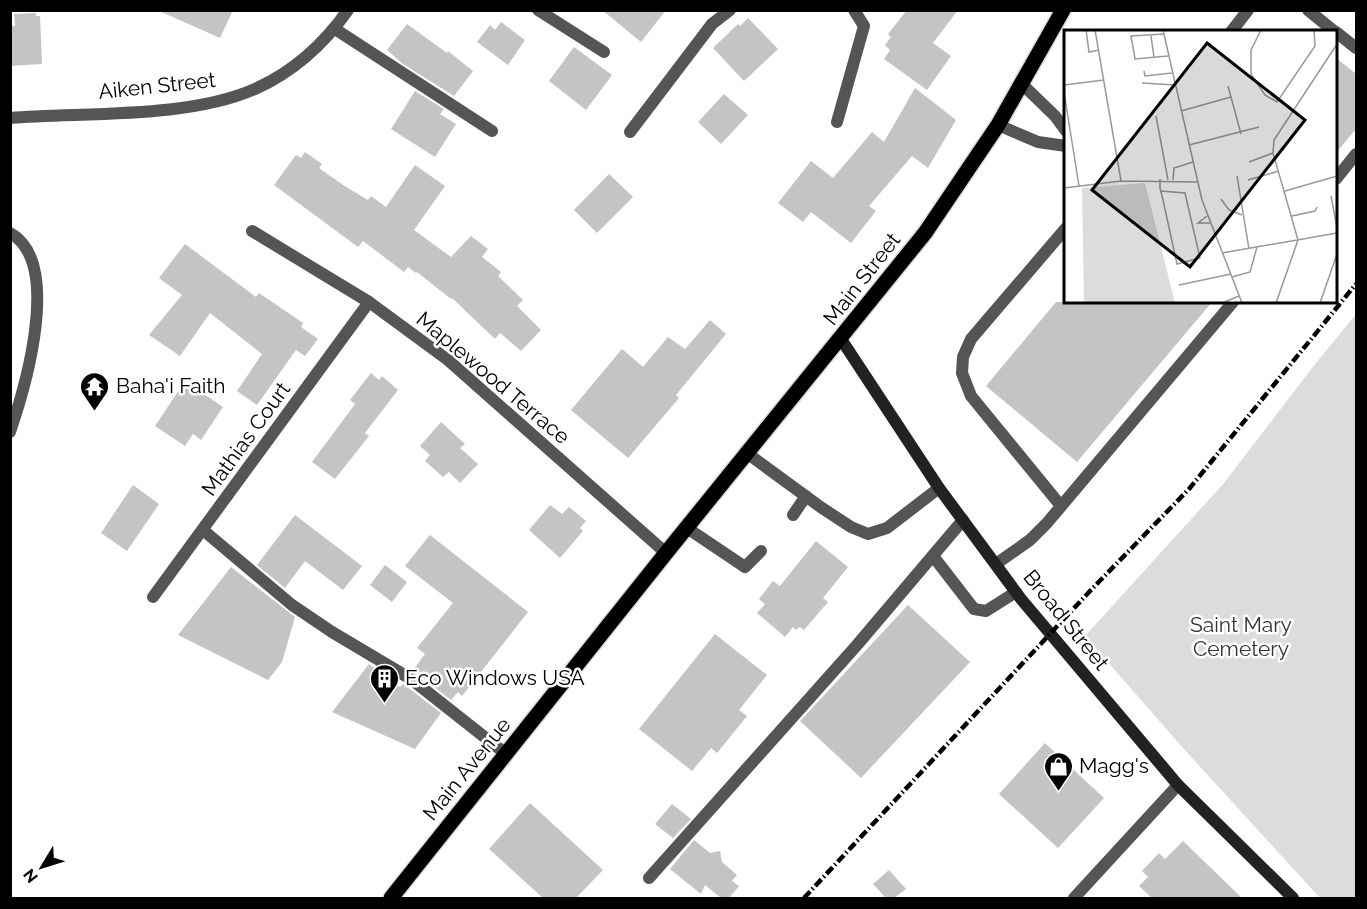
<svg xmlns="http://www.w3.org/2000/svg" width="1367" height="909" font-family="Raleway,sans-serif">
<rect width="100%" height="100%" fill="#fff"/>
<!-- green -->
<path fill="#dcdcdc" d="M1356,314V898H1320L1183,748L1085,636L1224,483L1312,368Z"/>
<!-- building -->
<path fill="#c4c4c4" d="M157,10H233L220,38Z
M602,10H666L641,42Z
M907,10H958L933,43L951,56L927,90L884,59L890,50L885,45L891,37L888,34Z
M36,13V16H40L42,64L10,66V26H15L14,14Z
M748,18L778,49L744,81L713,48L738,24L740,26Z
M501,22L525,40L508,65L477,42L490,25L495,30Z
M407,24L447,53L448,51L473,71L454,96L403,64L387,50Z
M574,47L612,75L586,110L549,81Z
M1335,57L1356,74V129L1335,154Z
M915,88L956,120L928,168L912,156L869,206L876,211L851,243L811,212L803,222L778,203L811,161L833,178L872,132L884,142Z
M415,91L444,109L440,114L456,124L435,157L391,129Z
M724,94L748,115L721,144L698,122Z
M305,152L322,164L319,168L343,185L368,200L371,196L386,207L415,165L445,186L414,230L451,257L471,236L488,249L482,257L501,272L498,276L523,300L517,306L541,330L521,351L500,333L495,339L452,298L451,299L417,272L416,273L408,267L404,272L363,241L358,247L274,185L296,155L301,158Z
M609,174L633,197L597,233L574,210Z
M185,244L256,297L259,293L303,323L301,327L318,339L305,356L296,350L257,405L237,391L262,354L210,313L180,356L149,335L182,295L159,278Z
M1056,302H1212L1077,462L986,386Z
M710,320L726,334L676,395L679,398L628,458L571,410L622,349L643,367L668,337L685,349Z
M371,373L379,380L382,376L398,390L365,433L369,436L335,479L312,462L355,404L350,400Z
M185,381L223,407L201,440L193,434L185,446L155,426Z
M441,422L465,444L460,448L478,464L460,483L449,472L443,477L425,461L430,455L420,446Z
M133,485L159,504L127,551L101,533Z
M550,505L562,514L569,507L586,521L580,528L583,531L560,558L529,530Z
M295,515L362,566L343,590L305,561L285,588L257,565Z
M430,535L528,612L462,696L458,692L451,700L413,670L425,654L417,648L453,603L405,566Z
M816,541L848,567L823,598L828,602L804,630L800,627L796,630L793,627L785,637L757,613L765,604L759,599L773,581L780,586Z
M385,565L407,582L392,602L370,585Z
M231,567L295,617L282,662L268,680L178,635Z
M908,605L970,662L861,778L800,721Z
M715,634L767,675L739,710L747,716L717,753L711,748L692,771L639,729Z
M369,664L400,687L403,684L406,686L441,713L415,749L332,712Z
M1045,743L1104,798L1058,848L999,794Z
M530,803L603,870L576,898H543L489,849Z
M672,804L691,819L673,838L655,824Z
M694,840L710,853L720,851L722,862L737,875L732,881L739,886L729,898H721L705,885L701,894L670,869Z
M1183,841L1242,898H1152L1139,886L1148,877L1142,871L1159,853L1165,859Z
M889,870L906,889L894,898H886L873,884Z"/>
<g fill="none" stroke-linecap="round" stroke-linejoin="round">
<defs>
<path id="primary" d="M391,898L666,553L925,233L998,125L1063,10"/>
</defs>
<!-- primary casing -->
<use href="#primary" stroke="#dbdbdb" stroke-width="18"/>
<!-- lane -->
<path stroke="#555" stroke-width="12" d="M538,10L604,52
M1308,10L1335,32
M335,29L492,131
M1231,32L1248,10
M1336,32L1356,48
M1023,85L1055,116L1066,131
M837,122L864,26L854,10
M998,125L1038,142L1066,146
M630,132L712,24L730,10
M1336,179L1356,154
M10,233C63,262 25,388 10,432
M748,454L822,508L851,527L868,534L887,528L939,488
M1061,506L971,396L962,373L963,357L971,339L1066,228
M793,515L806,496
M687,528L745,567L761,551
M203,530L292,605L332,632L411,679L506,754
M933,556L974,609L986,611L1016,592
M996,564L1030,540L1047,523L1233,302
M649,878L857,645L963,520"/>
<!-- street -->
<path stroke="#555" stroke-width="12" d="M10,118C84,112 187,119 255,89C293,72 324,44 348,10
M252,231L369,302L448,360L666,553
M153,597L369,302
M1074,898L1178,785"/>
<!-- secondary -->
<path stroke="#222" stroke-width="12" d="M841,339L939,488L1021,599L1178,785L1293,898"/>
<!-- primary -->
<use href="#primary" stroke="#000" stroke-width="15"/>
<!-- rail -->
<path stroke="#000" stroke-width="4.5" stroke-dasharray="9 3 1.5 3" stroke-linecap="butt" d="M804,898L1090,591L1189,489L1356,284"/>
</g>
<!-- icons -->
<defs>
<symbol id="temple-pin" viewBox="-11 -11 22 30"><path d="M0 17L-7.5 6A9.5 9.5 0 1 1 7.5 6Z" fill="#000" stroke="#fff"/><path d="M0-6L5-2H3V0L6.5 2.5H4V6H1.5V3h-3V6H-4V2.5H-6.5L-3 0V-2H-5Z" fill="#fff"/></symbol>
<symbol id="building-pin" viewBox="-11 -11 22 30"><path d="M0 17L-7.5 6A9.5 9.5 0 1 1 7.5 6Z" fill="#000" stroke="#fff"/><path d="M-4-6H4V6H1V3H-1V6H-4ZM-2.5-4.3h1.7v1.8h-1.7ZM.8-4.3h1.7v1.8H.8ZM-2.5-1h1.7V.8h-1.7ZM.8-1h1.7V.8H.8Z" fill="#fff"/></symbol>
<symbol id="shop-pin" viewBox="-11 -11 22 30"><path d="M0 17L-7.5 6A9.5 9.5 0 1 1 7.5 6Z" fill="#000" stroke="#fff"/><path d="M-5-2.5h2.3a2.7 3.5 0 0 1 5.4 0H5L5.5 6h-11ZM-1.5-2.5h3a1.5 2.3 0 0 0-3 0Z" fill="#fff"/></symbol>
</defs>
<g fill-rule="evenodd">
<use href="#temple-pin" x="78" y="370" width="33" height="45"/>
<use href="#building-pin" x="368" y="662" width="33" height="45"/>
<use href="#shop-pin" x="1042" y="750" width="33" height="45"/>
</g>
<g text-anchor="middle" stroke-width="5" stroke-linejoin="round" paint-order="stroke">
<!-- street labels -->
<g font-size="21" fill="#000" stroke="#fff">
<text transform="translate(157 86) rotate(-6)" y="7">Aiken Street</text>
<text transform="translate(862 279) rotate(-52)" y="7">Main Street</text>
<text transform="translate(493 378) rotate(40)" y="7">Maplewood Terrace</text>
<text transform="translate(246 439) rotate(-54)" y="7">Mathias Court</text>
<text transform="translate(1066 620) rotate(51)" y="7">Broad Street</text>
<text transform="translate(467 769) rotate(-51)" y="7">Main Avenue</text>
</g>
<!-- poi labels -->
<g font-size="21" fill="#000" stroke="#fff" text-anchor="start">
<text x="116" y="393">Baha'i Faith</text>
<text x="405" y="685">Eco Windows USA</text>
<text x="1079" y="773">Magg's</text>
</g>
<!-- park labels -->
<g font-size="21" fill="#333" stroke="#fff">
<text x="1241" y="632">Saint Mary<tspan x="1241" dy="24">Cemetery</tspan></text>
</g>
</g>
<!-- overview -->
<g transform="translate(1064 30)">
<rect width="273" height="273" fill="#fff"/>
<path d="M81,153L111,273H20L18,158Z" fill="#dcdcdc"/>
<path fill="none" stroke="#999" stroke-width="1.5" d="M22,0L25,22L35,20M31,0L57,151M99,0L138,170L178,273M197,0L187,20V44L201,65L213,72L251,16L250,0M100,4L67,6L71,29L104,26M87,6L90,27M80,41L81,46L108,43M78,53L111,55M0,55L40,50M164,56L177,104M0,62L15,156M117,81L167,67M92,86L104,150M125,115L195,97M185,132L209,123M173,146L185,219M96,149V158L99,170L113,234L136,228L121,163L97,161M109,150L110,138L129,132M184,150L215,141M0,158L57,151L133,152M221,161L273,146M267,166L273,198M157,169L165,180L178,185M143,186L134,193H146M228,186L251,181L253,177M158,223L273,203M168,247L186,242L193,217M115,255L167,244M158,273L175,266M212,273L234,210L209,123L210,110L273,14M256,273L273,224"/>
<path fill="#000" fill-opacity="0.15" stroke="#000" stroke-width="3" d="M143,13L241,90L126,237L28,160Z"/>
<rect width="273" height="273" fill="none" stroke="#000" stroke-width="3"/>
</g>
<!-- border -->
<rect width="1367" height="909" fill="none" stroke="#000000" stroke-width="24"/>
<!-- north arrow -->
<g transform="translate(42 867) rotate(232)" stroke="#ffffff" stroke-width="4.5" paint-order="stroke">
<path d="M0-4.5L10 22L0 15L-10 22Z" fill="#000000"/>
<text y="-9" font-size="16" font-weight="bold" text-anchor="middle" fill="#000000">N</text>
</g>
</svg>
